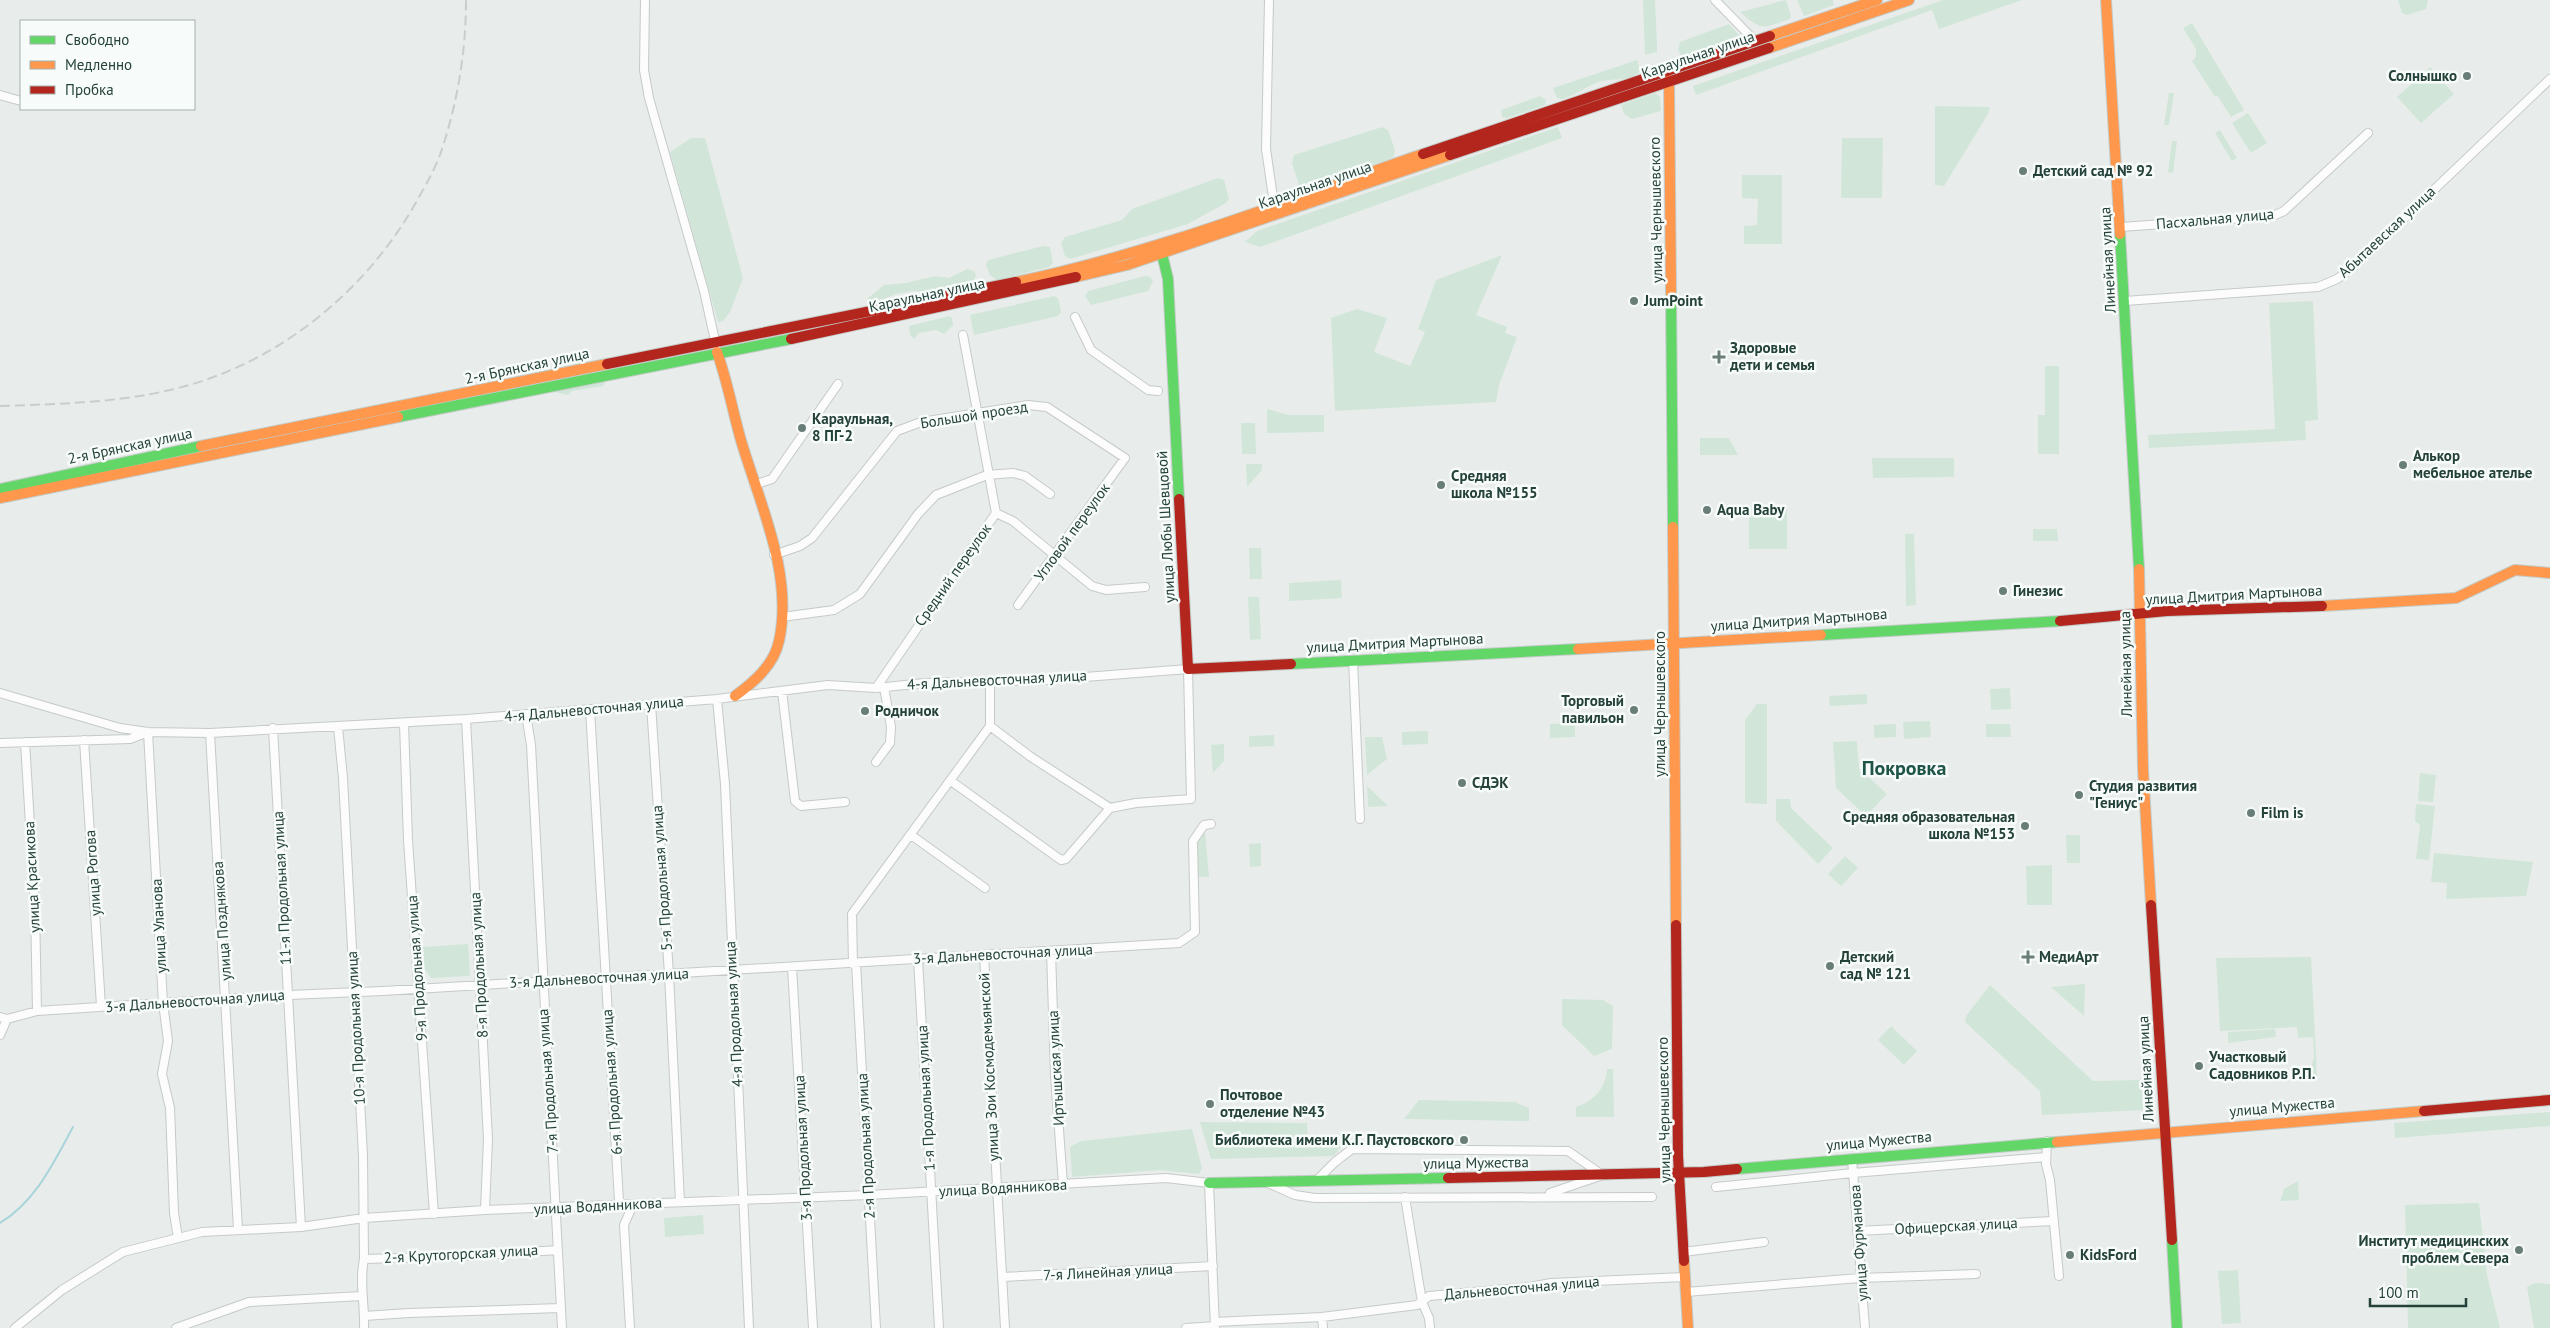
<svg xmlns="http://www.w3.org/2000/svg" width="2550" height="1328" font-family="'PT Sans',sans-serif">
<rect width="100%" height="100%" fill="#e8edeb"/>
<!-- green -->
<path fill="#d1e6d8" d="M1643,0H1655L1657,45V52L1645,55Z
M1786,0L1791,16L1790,19C1763,28 1763,32 1740,12Z
M1797,0H1833L1834,5L1804,16Z
M1943,0H2022L1939,29L1932,10L1696,95L1693,86Z
M2398,0H2428L2426,9L2407,15L2402,13Z
M2192,23L2244,110L2231,117L2217,95L2215,97L2192,61L2196,57V49L2183,28Z
M1729,24L1739,35L1738,39L1686,57L1681,55L1678,50L1680,42Z
M1637,60L1640,71C1631,82 1614,78 1602,81C1588,85 1577,94 1563,99L1557,98L1553,88Z
M2430,67L2454,94L2421,123L2397,97Z
M1655,93L1660,97L1661,111L1632,119L1624,114L1621,105Z
M2169,93H2174L2169,125H2164Z
M1540,96L1546,100L1545,105L1507,118L1502,117L1501,110Z
M1935,106L1990,107L1988,114L1944,186L1935,185Z
M2248,113L2267,143L2251,153L2232,123Z
M1382,127L1388,130L1395,150L1393,158L1306,186L1299,185L1292,163L1294,155Z
M1558,127L1562,138L1260,247L1245,242L1257,231Z
M2220,130L2237,158L2232,161L2215,133Z
M691,138H705L743,278L730,312L723,321L718,322L670,152Z
M1842,138H1883L1882,198H1841Z
M2172,141H2177L2173,173L2168,172Z
M1742,175H1782V244H1744V226L1757,225L1758,199L1742,198Z
M1218,178L1224,180L1229,199L1226,203L1188,224L1070,259L1065,256L1061,243L1065,237L1122,220L1132,209Z
M1043,246L1050,247L1053,263L1049,267L997,280L990,275L986,265L988,260Z
M1502,255L1476,315L1507,327L1505,333L1517,337L1499,385L1496,402L1335,411L1331,318L1357,309L1387,318L1374,352L1410,366L1425,332L1418,329L1436,280Z
M967,269L974,271L976,275L974,282L972,284L928,292L912,291L896,294L872,304L867,302L868,298L884,285L906,283L935,276L949,278Z
M1145,276L1150,277L1153,281L1148,291L1091,305L1085,296L1088,291Z
M1054,296L1058,298L1061,312L1058,316L974,335L970,315Z
M2313,301L2318,420L2305,421L2306,440L2149,448L2148,435L2275,429L2269,303Z
M949,316L952,318L953,325L944,334L936,330L919,333L914,339L910,335L909,326Z
M2045,366H2059V454H2038V415H2045Z
M606,380L603,386L572,391L568,395L550,391Z
M1267,409L1289,415H1324V432L1267,433Z
M1241,423H1255L1256,454H1242Z
M1700,438H1729L1738,455H1700Z
M1872,458H1954V477L1873,478Z
M1246,464H1262V470L1247,487Z
M1749,506H1787V549H1749Z
M2033,529H2057L2058,541H2033Z
M1905,534H1914L1916,605L1906,606Z
M1249,548H1261L1262,579H1250Z
M1341,580L1342,598L1289,601V583Z
M1248,597H1259L1261,639L1250,640Z
M2010,688L2011,709L1991,710L1990,689Z
M1867,694V704L1830,706L1829,696Z
M1757,704H1767V804L1745,803V720Z
M1930,721L1931,737L1904,739L1903,722Z
M1575,723V737L1550,738V724Z
M1896,724V737L1874,738V725Z
M1986,724H2010L2011,737H1986Z
M1428,731V744L1402,745V732Z
M1274,735V746L1249,747V736Z
M1365,737H1382L1387,759L1367,775Z
M1857,741L1859,768L1887,794L1866,816L1836,788L1833,742Z
M1224,744V761L1213,773L1211,745Z
M2420,773L2436,775L2433,802L2418,801Z
M1367,786L1388,806L1368,807Z
M1776,799H1790L1791,808L1833,848L1818,864L1776,821Z
M2416,804L2435,806L2429,860L2416,859L2420,825L2415,821Z
M1205,831L1209,877H1197C1196,861 1190,842 1205,831Z
M2066,835H2080V863H2067Z
M1261,843V866L1250,867L1249,844Z
M2434,853L2533,862L2526,896L2446,899L2447,883L2431,882Z
M1845,856L1858,868L1841,886L1828,874Z
M2052,865V905H2027L2026,866Z
M468,944L470,976L431,978L424,968L423,947Z
M2311,957L2317,1077H2308L2314,1058L2313,1037L2298,1038L2297,1027L2220,1031L2216,958Z
M2085,984L2084,1016L2051,987Z
M1990,985L2093,1081L2142,1080L2143,1110L2042,1115L2040,1091L1965,1022L1966,1016Z
M1562,999L1603,1000L1613,1006L1612,1049L1594,1056L1562,1025Z
M1891,1026L1917,1051L1904,1065L1878,1040Z
M2275,1029L2276,1037L2228,1043V1032Z
M1607,1069H1613L1614,1117H1576V1107C1594,1101 1606,1088 1607,1069Z
M1419,1100L1515,1102L1529,1108V1121L1404,1119Z
M2550,1112V1126L2395,1138L2394,1123Z
M1200,1122L1307,1123L1308,1140H1346L1334,1156L1211,1159Z
M1192,1129L1202,1168L1199,1174L1160,1170L1072,1177L1070,1147L1081,1141Z
M2298,1181L2299,1200L2280,1201L2284,1189Z
M2479,1203L2487,1275L2500,1328H2408L2405,1205Z
M703,1215L704,1234L665,1237L664,1218Z
M2238,1270L2241,1323L2222,1324L2218,1271Z
M2535,1283L2550,1284V1328H2534L2527,1287Z"/>
<g fill="none" stroke-linecap="round" stroke-linejoin="round">
<!-- stream -->
<path stroke="#a9d4db" stroke-width="2" d="M0,1223C36,1201 54,1162 73,1127"/>
<defs>
<path id="street" d="M645,0L644,70L649,98L704,291L716,345
M1269,0L1266,149L1274,204
M1715,0L1755,41
M0,95L21,101
M2121,227L2273,216L2284,211L2368,133
M2125,301L2318,287L2337,279L2352,268L2550,79
M1075,317L1091,350L1148,390L1158,391
M754,485L772,479L838,384
M996,513L1013,521L1092,586L1106,590L1145,587
M774,555L800,546L812,538L897,431L921,422L1028,405L1047,407L1125,458L1018,605
M782,617L834,610L860,594L918,514L936,495L987,475L1013,473L1025,476L1050,494
M1353,660L1360,819
M876,688L996,513L963,335
M782,691L795,801L801,806L845,802
M0,693L120,728L148,732L210,733L466,719L717,699L828,685L876,688L924,683L1046,680L1188,669L1191,799L1136,803L1110,808L1031,757L990,726
M717,699L725,784L749,1328
M651,704L669,974L680,1202
M590,709L619,1201L631,1209L624,1225L630,1328
M526,714L531,745L562,1328
M466,719L488,1139L485,1210
M404,723L408,840L434,1214
M338,727L343,778L363,1156L364,1259C359,1282 365,1304 364,1328
M273,728L301,1227
M148,732L163,1003L168,1041L162,1074L170,1108L174,1213L178,1238
M210,733L238,1229
M84,740L101,1006
M25,742L35,907L37,1011
M0,743L130,739L148,732
M876,762L890,743L891,727L884,687
M951,781L1061,860L1066,859L1110,808
M911,835L985,888
M1051,951L1055,1076L1063,1184
M984,955L1005,1328
M918,959L939,1328
M856,963L876,1328
M853,964L852,914L990,726V681
M792,967L813,1328
M0,1017L7,1019L37,1011L289,995L383,991L1179,943L1195,932L1193,841L1204,825L1211,824
M0,1035L7,1019
M2047,1141L2046,1164L2050,1180L2059,1276
M1852,1159L1865,1328
M1316,1181L1335,1162L1352,1149L1568,1151L1601,1174
M1268,1183L1295,1195L1315,1198L1652,1197
M1716,1187L1853,1173L2046,1157
M1550,1193L1600,1176
M1405,1197L1422,1302L1429,1318L1430,1328
M1857,1231L2054,1221
M1683,1252L1764,1242
M364,1259L466,1256L558,1250
M1002,1277L1213,1266
M1686,1292L1860,1278L1976,1274
M364,1316L409,1313L560,1308
M1322,1317L1323,1328
M1215,1322L1322,1317L1417,1305L1429,1296L1530,1287L1551,1283L1684,1277
M15,1328L62,1290L123,1252L202,1232L301,1227L364,1218L485,1210L869,1195L1166,1178L1209,1183L1215,1328
M176,1328L249,1302L362,1296
M1186,1328L1215,1326"/>
<path id="fast" d="M2120,234L2139,569
M1162,254L1168,279L1179,499
M1671,293L1673,527
M398,417L791,339
M0,489L201,446
M1821,635L2060,621
M1291,664L1578,649
M1737,1169L2057,1142
M1209,1183L1448,1178
M2172,1240L2177,1328"/>
<path id="slow" d="M2106,0L2120,234
M1770,36L1877,0
M1769,48L1909,0
M1669,80L1671,293
M1076,277L1127,265L1450,155
M1016,282C1155,253 1289,200 1423,154
M717,352C727,380 732,408 740,437C758,500 794,573 779,641C774,665 754,682 735,696
M201,446L607,364
M0,498L398,417
M1673,527L1676,925
M2139,569L2143,769L2151,905
M2322,606L2456,598L2515,570L2550,573
M1578,649L1821,635
M2057,1142L2424,1111
M1684,1261L1688,1328"/>
<path id="jam" d="M1423,154L1770,36
M1450,155L1769,48
M791,339L1076,277
M607,364L1016,282
M1179,499L1188,669L1291,664
M2060,621L2167,611L2322,606
M2151,905L2172,1240
M1676,925L1678,1156L1684,1261
M2424,1111L2550,1100
M1448,1178L1704,1172L1737,1169"/>
</defs>
<!-- street casing -->
<use href="#street" stroke="#c5cac8" stroke-width="10"/>
<!-- fast casing -->
<use href="#fast" stroke="#c3cbc8" stroke-width="12"/>
<!-- slow casing -->
<use href="#slow" stroke="#c3cbc8" stroke-width="12"/>
<!-- jam casing -->
<use href="#jam" stroke="#c3cbc8" stroke-width="12"/>
<!-- street -->
<use href="#street" stroke="#fcfcfc" stroke-width="8"/>
<!-- fast -->
<use href="#fast" stroke="#63d668" stroke-width="10"/>
<!-- slow -->
<use href="#slow" stroke="#ff974d" stroke-width="10"/>
<!-- jam -->
<use href="#jam" stroke="#b3261e" stroke-width="10"/>
<!-- rail -->
<path stroke="#c9cdcc" stroke-width="2" stroke-dasharray="10 5" stroke-linecap="butt" d="M0,406C56,404 115,403 170,390C276,366 368,291 419,197C428,181 437,165 442,149C458,100 466,51 466,0"/>
</g>
<!-- markers -->
<g fill="#697e78" stroke="#f7fbf9" stroke-width="2">
<circle cx="2467" cy="76" r="5"/>
<circle cx="2023" cy="171" r="5"/>
<circle cx="1634" cy="301" r="5"/>
<path d="M1716.5 349.5h5v5h5v5h-5v5h-5v-5h-5v-5h5z"/>
<circle cx="802" cy="428" r="5"/>
<circle cx="2403" cy="465" r="5"/>
<circle cx="1441" cy="485" r="5"/>
<circle cx="1707" cy="510" r="5"/>
<circle cx="2003" cy="591" r="5"/>
<circle cx="1634" cy="710" r="5"/>
<circle cx="865" cy="711" r="5"/>
<circle cx="1462" cy="783" r="5"/>
<circle cx="2079" cy="795" r="5"/>
<circle cx="2251" cy="813" r="5"/>
<circle cx="2025" cy="826" r="5"/>
<path d="M2025.5 949.5h5v5h5v5h-5v5h-5v-5h-5v-5h5z"/>
<circle cx="1830" cy="966" r="5"/>
<circle cx="2199" cy="1066" r="5"/>
<circle cx="1210" cy="1104" r="5"/>
<circle cx="1464" cy="1140" r="5"/>
<circle cx="2519" cy="1250" r="5"/>
<circle cx="2070" cy="1255" r="5"/>
</g>
<g text-anchor="middle" stroke-width="5" stroke-linejoin="round" paint-order="stroke">
<!-- street labels -->
<g font-size="15" fill="#24423a" stroke="#f7fbf9">
<text transform="translate(1698 55) rotate(-19)" y="5">Караульная улица</text>
<text transform="translate(1315 185) rotate(-19)" y="5">Караульная улица</text>
<text transform="translate(1656 210) rotate(-91)" y="5">улица Чернышевского</text>
<text transform="translate(2215 219) rotate(-5)" y="5">Пасхальная улица</text>
<text transform="translate(2387 232) rotate(-43)" y="5">Абытаевская улица</text>
<text transform="translate(2108 260) rotate(-93)" y="5">Линейная улица</text>
<text transform="translate(927 295) rotate(-12)" y="5">Караульная улица</text>
<text transform="translate(527 366) rotate(-12)" y="5">2-я Брянская улица</text>
<text transform="translate(974 415) rotate(-9)" y="5">Большой проезд</text>
<text transform="translate(130 446) rotate(-12)" y="5">2-я Брянская улица</text>
<text transform="translate(1166 527) rotate(-93)" y="5">улица Любы Шевцовой</text>
<text transform="translate(1072 532) rotate(-54)" y="5">Угловой переулок</text>
<text transform="translate(953 575) rotate(-55)" y="5">Средний переулок</text>
<text transform="translate(2234 595) rotate(-3)" y="5">улица Дмитрия Мартынова</text>
<text transform="translate(1799 620) rotate(-4)" y="5">улица Дмитрия Мартынова</text>
<text transform="translate(1395 643) rotate(-3)" y="5">улица Дмитрия Мартынова</text>
<text transform="translate(2126 664) rotate(-91)" y="5">Линейная улица</text>
<text transform="translate(997 680) rotate(-3)" y="5">4-я Дальневосточная улица</text>
<text transform="translate(1660 704) rotate(-90)" y="5">улица Чернышевского</text>
<text transform="translate(594 709) rotate(-5)" y="5">4-я Дальневосточная улица</text>
<text transform="translate(93 873) rotate(-94)" y="5">улица Рогова</text>
<text transform="translate(32 877) rotate(-93)" y="5">улица Красикова</text>
<text transform="translate(662 878) rotate(-94)" y="5">5-я Продольная улица</text>
<text transform="translate(282 888) rotate(-93)" y="5">11-я Продольная улица</text>
<text transform="translate(222 921) rotate(-94)" y="5">улица Позднякова</text>
<text transform="translate(159 926) rotate(-93)" y="5">улица Уланова</text>
<text transform="translate(1003 954) rotate(-3)" y="5">3-я Дальневосточная улица</text>
<text transform="translate(479 965) rotate(-93)" y="5">8-я Продольная улица</text>
<text transform="translate(417 968) rotate(-94)" y="5">9-я Продольная улица</text>
<text transform="translate(599 978) rotate(-3)" y="5">3-я Дальневосточная улица</text>
<text transform="translate(195 1001) rotate(-4)" y="5">3-я Дальневосточная улица</text>
<text transform="translate(734 1014) rotate(-93)" y="5">4-я Продольная улица</text>
<text transform="translate(356 1028) rotate(-93)" y="5">10-я Продольная улица</text>
<text transform="translate(989 1067) rotate(-93)" y="5">улица Зои Космодемьянской</text>
<text transform="translate(1056 1068) rotate(-93)" y="5">Иртышская улица</text>
<text transform="translate(2146 1069) rotate(-93)" y="5">Линейная улица</text>
<text transform="translate(548 1081) rotate(-94)" y="5">7-я Продольная улица</text>
<text transform="translate(612 1082) rotate(-94)" y="5">6-я Продольная улица</text>
<text transform="translate(926 1098) rotate(-93)" y="5">1-я Продольная улица</text>
<text transform="translate(2282 1107) rotate(-5)" y="5">улица Мужества</text>
<text transform="translate(1664 1110) rotate(-91)" y="5">улица Чернышевского</text>
<text transform="translate(1879 1141) rotate(-5)" y="5">улица Мужества</text>
<text transform="translate(866 1146) rotate(-93)" y="5">2-я Продольная улица</text>
<text transform="translate(803 1148) rotate(-93)" y="5">3-я Продольная улица</text>
<text transform="translate(1476 1163) rotate(-1)" y="5">улица Мужества</text>
<text transform="translate(1003 1188) rotate(-3)" y="5">улица Водянникова</text>
<text transform="translate(598 1206) rotate(-3)" y="5">улица Водянникова</text>
<text transform="translate(1956 1226) rotate(-3)" y="5">Офицерская улица</text>
<text transform="translate(1859 1243) rotate(-94)" y="5">улица Фурманова</text>
<text transform="translate(461 1254) rotate(-3)" y="5">2-я Крутогорская улица</text>
<text transform="translate(1108 1272) rotate(-3)" y="5">7-я Линейная улица</text>
<text transform="translate(1522 1288) rotate(-5)" y="5">Дальневосточная улица</text>
</g>
<!-- poi labels -->
<g font-size="15" font-weight="bold" fill="#24423a" stroke="#f7fbf9" text-anchor="start">
<text x="2457" y="81" text-anchor="end">Солнышко</text>
<text x="2033" y="176">Детский сад № 92</text>
<text x="1644" y="306">JumPoint</text>
<text x="1730" y="353">Здоровые<tspan x="1730" dy="17">дети и семья</tspan></text>
<text x="812" y="424">Караульная,<tspan x="812" dy="17">8 ПГ-2</tspan></text>
<text x="2413" y="461">Алькор<tspan x="2413" dy="17">мебельное ателье</tspan></text>
<text x="1451" y="481">Средняя<tspan x="1451" dy="17">школа №155</tspan></text>
<text x="1717" y="515">Aqua Baby</text>
<text x="2013" y="596">Гинезис</text>
<text x="1624" y="706" text-anchor="end">Торговый<tspan x="1624" dy="17">павильон</tspan></text>
<text x="875" y="716">Родничок</text>
<text x="1472" y="788">СДЭК</text>
<text x="2089" y="791">Студия развития<tspan x="2089" dy="17">"Гениус"</tspan></text>
<text x="2261" y="818">Film is</text>
<text x="2015" y="822" text-anchor="end">Средняя образовательная<tspan x="2015" dy="17">школа №153</tspan></text>
<text x="1840" y="962">Детский<tspan x="1840" dy="17">сад № 121</tspan></text>
<text x="2039" y="962">МедиАрт</text>
<text x="2209" y="1062">Участковый<tspan x="2209" dy="17">Садовников Р.П.</tspan></text>
<text x="1220" y="1100">Почтовое<tspan x="1220" dy="17">отделение №43</tspan></text>
<text x="1454" y="1145" text-anchor="end">Библиотека имени К.Г. Паустовского</text>
<text x="2509" y="1246" text-anchor="end">Институт медицинских<tspan x="2509" dy="17">проблем Севера</tspan></text>
<text x="2080" y="1260">KidsFord</text>
</g>
<!-- district labels -->
<g font-size="20" font-weight="bold" fill="#1f5548" stroke="#f7fbf9">
<text x="1904" y="775">Покровка</text>
</g>
</g>
<!-- legend -->
<rect x="20" y="20" width="175" height="90" fill="#f7fbf9" stroke="#a3b1ad"/>
<rect x="30" y="36" width="25" height="8" fill="#63d668" stroke="#a3b1ad"/>
<text x="65" y="45" font-size="15" fill="#24423a">Свободно</text>
<rect x="30" y="61" width="25" height="8" fill="#ff974d" stroke="#a3b1ad"/>
<text x="65" y="70" font-size="15" fill="#24423a">Медленно</text>
<rect x="30" y="86" width="25" height="8" fill="#b3261e" stroke="#a3b1ad"/>
<text x="65" y="95" font-size="15" fill="#24423a">Пробка</text>
<!-- scale -->
<path d="M2370 1298v8h96v-8" fill="none" stroke="#24423a" stroke-width="2.5"/>
<text x="2378" y="1298" font-size="15" fill="#24423a" stroke="#f7fbf9" stroke-width="4" paint-order="stroke">100 m</text>
</svg>
